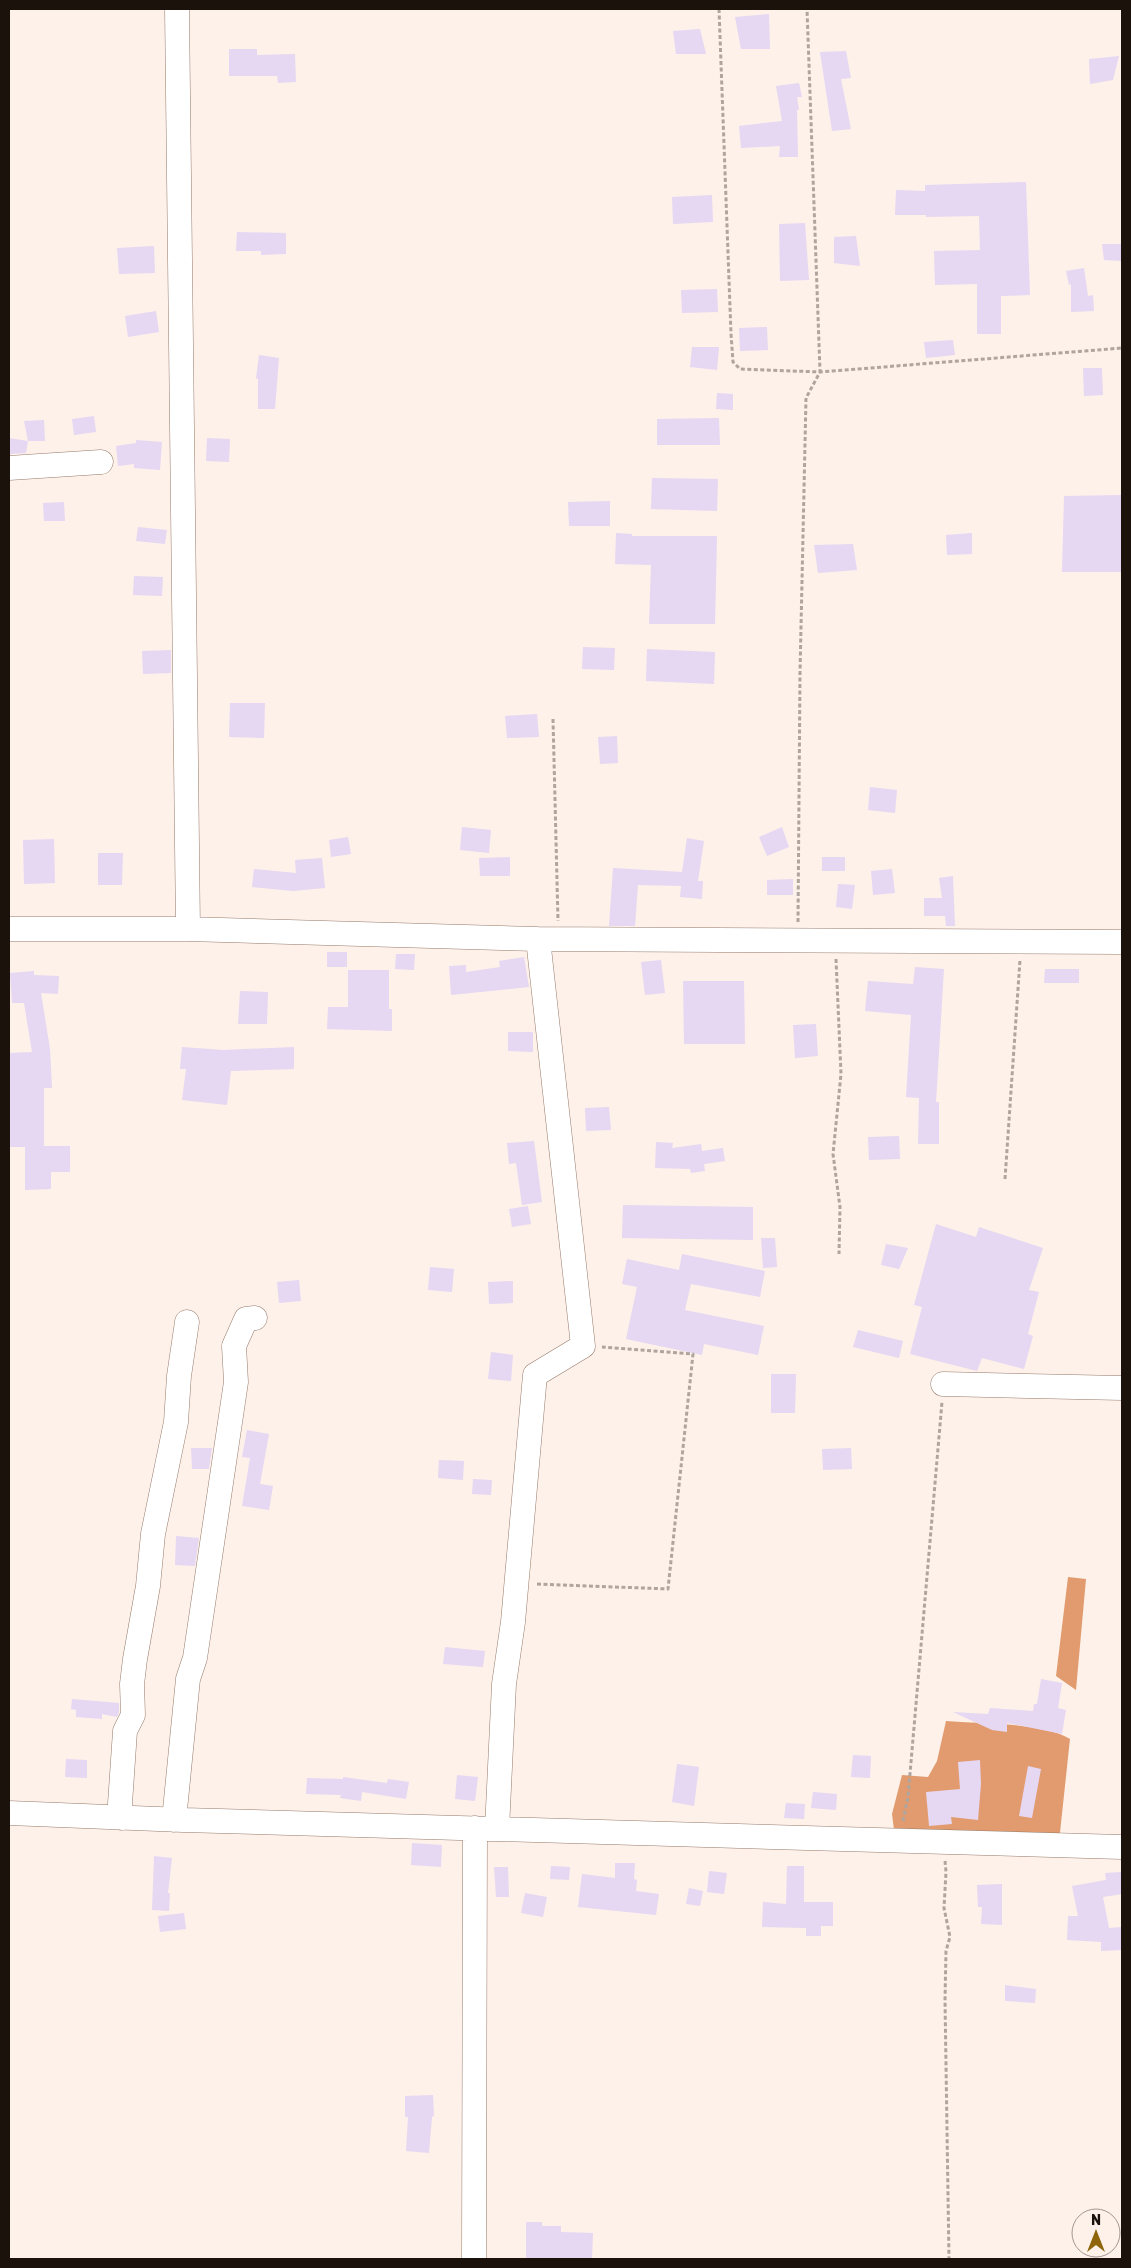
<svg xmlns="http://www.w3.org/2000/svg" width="1131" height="2268" font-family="Rubik,sans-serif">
<rect width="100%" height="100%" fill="#fdf1ea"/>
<!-- forest -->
<path fill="#e19b6e" d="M1068,1577L1086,1579L1076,1690L1056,1676Z
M946,1721C979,1724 1042,1722 1070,1739L1059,1842L895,1838L892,1814L902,1775L928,1777L937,1761Z"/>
<!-- building -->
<path fill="#e6d7f2" d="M769,14L770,49H741L735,17Z
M700,29L706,54H676L673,31Z
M229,49H257V55L295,54L296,82L278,83L277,76H229Z
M846,51L851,78L841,79L851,129L832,131L820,52Z
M1119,56L1113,80L1090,84L1089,59Z
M799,83L802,97H797L799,110H797L798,157H779L780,146L741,148L739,126L782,121L776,86Z
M1026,182L1030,295L1001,296V334H977V284L935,285L934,251L980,250L979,216L926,217V215H895L896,190L925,191V185Z
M712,195L713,222L673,224L672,197Z
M805,223L809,280L780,281L779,224Z
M237,232L286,233V254L261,255V251H236Z
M856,236L860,266L834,263V237Z
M1102,244H1121L1122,261L1104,260Z
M154,246L155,273L119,274L117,248Z
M1084,268L1088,296L1093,295L1094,311L1071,312V284L1069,285L1066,271Z
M717,289L718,312L682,313L681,290Z
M156,311L159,332L128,337L125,316Z
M767,327L768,350L740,351L739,328Z
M953,340L955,355L926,358L924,342Z
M692,347H719L717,370L690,367Z
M259,355L279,358L275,409H258V379L256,378Z
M1083,368H1102L1103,395L1084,396Z
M717,393L733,394V410L716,409Z
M94,416L96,432L74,435L72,419Z
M719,418L720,445H657V419Z
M44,420L45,441H28L24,421Z
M9,438L28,441L26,453L9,454Z
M207,438L230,439L229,462L206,461Z
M136,440L162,442L160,470L134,468V464L118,466L116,446L136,443Z
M652,478L718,479L717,511L651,509Z
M1122,495V572H1062L1064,496Z
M610,501V526H569L568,502Z
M64,502L65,521H44L43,503Z
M138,527L167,530L165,544L136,541Z
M616,533L632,534V536H717L715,624H649L651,565L615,564Z
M972,533V554L947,555L946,535Z
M853,544L857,570L818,573L814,545Z
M134,576L163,577L162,596L133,595Z
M583,647L615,648L614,670L582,669Z
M647,649L715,652L714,684L646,681Z
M171,650V673L143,674L142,651Z
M230,703H265L264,738L229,737Z
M537,714L539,737L507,738L505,716Z
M617,736L618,763L600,764L598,737Z
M870,787L897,790L895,813L868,810Z
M462,827L491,830L489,853L460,850Z
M782,827L789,847L767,856L759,837Z
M348,837L351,854L331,857L329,840Z
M687,838L704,841L698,881H703L702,899L680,897L681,886L638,885L635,926H609L613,868L682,872Z
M54,839L55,883L24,884L23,840Z
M98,853H123L122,885H98Z
M510,857V876H480L479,858Z
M822,857H845V871H822Z
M322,858L325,888L293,891L252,887L254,869L296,873L295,860Z
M892,869L895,893L873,895L871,871Z
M953,876L955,926H946L945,916H924V898H942L939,878Z
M793,879V895H767V880Z
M838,884L855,885L852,909L836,907Z
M327,952H347V967H327Z
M396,954H415L414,970L395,969Z
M524,957L529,987L451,995L449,966L466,965V972L500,967L499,961Z
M661,960L665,993L645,995L641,962Z
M915,967L944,969L936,1102H939V1144H918L919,1098L906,1097L911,1015L865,1011L868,981L913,984Z
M1045,969H1079V983H1044Z
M348,970H389V1009H392V1031L327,1029L328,1007H348Z
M34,971V975L59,976L58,994L41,993L50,1049L52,1088H44V1146H70V1172H51V1189L25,1190V1147H9V1053L32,1052L24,1003H12L10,973Z
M683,981H744L745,1044H684Z
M240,991L268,992L267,1024H238Z
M816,1024L818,1056L795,1058L793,1025Z
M508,1032H533V1052L508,1051Z
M182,1047L223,1050L294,1047V1069L231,1071L227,1105L182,1100L186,1069H180Z
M609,1107L611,1130L586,1131L585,1108Z
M899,1136L900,1159L869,1160L868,1137Z
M534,1141L542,1202L522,1205L516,1163L509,1164L507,1143Z
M656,1142L673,1143L672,1148L701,1144L702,1151L723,1148L725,1161L704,1164L705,1171L691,1173L690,1169L655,1168Z
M623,1205L753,1207V1240L622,1238Z
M528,1206L531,1224L512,1227L509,1209Z
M936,1224L976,1237L979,1227L1043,1248L1029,1290L1039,1292L1028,1334L1033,1336L1024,1369L982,1358L977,1371L910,1354L922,1307L914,1305Z
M761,1238H775L777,1267L763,1268Z
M886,1244L908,1248L899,1269L881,1265Z
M682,1254L765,1271L760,1297L691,1284L685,1310L764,1326L758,1355L704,1344L702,1355L626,1339L637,1287L622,1284L627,1259L679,1270Z
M430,1267L454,1269L452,1292L428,1290Z
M299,1280L301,1301L279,1303L277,1282Z
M513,1281V1303L489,1304L488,1282Z
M858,1330L903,1341L899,1358L853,1347Z
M491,1352L513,1355L511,1381L488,1379Z
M771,1374H796L795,1413H771Z
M247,1430L269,1434L260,1484L273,1486L269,1510L242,1506L250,1458L242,1457Z
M191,1448H212L209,1469H192Z
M851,1448L852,1469L823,1470L822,1449Z
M439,1460L464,1461L463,1480L438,1478Z
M473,1479L492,1480L491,1495L472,1494Z
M176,1536L199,1538L195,1566L175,1565Z
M445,1647L485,1651L483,1667L443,1664Z
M1041,1679L1062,1683L1058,1708L1066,1710L1062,1734L1007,1723V1732L992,1730L953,1712L988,1714L990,1708L1033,1711L1034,1704H1037Z
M72,1699L119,1703V1712L117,1717L102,1714V1719L76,1717V1710L71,1709Z
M853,1755L871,1756L870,1778L851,1777Z
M66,1759L87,1760V1778L65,1777Z
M980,1760L981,1784L978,1820L951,1817L952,1824L929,1826L926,1792L960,1789L958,1762Z
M677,1764L699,1767L694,1806L672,1802Z
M1028,1766L1041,1769L1032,1818L1019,1816Z
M457,1775L478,1777L475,1801L455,1799Z
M343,1777L387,1783L388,1779L409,1782L406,1799L362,1792L361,1801L340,1798L341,1795L306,1794L307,1778L343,1779Z
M813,1792L837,1794L836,1810L811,1808Z
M786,1803L805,1804L804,1819L784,1818Z
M412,1843L442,1845L441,1867L411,1865Z
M154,1856L172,1858L168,1893H170L169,1911L152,1910Z
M615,1863H635L634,1879L637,1880L636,1891L659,1894L656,1915L578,1907L582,1874L615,1878Z
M551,1866L570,1867L569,1880L550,1879Z
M787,1866H804V1902H833V1926H821V1936H806V1928L762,1927L763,1902L786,1904Z
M494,1867H508L509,1897H496Z
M709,1871L727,1873L724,1894L707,1892Z
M1122,1872V1894L1103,1897L1109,1928L1122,1927V1950L1101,1951V1942L1067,1940L1068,1916H1078L1072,1886L1106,1880L1105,1873Z
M1002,1884V1925L981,1924L982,1907H978L977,1885Z
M689,1888L703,1891L700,1906L686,1904Z
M525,1893L547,1897L543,1917L521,1913Z
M184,1913L186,1929L160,1932L158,1916Z
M1005,1985L1036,1989L1035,2003L1005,2001Z
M433,2095L434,2116L432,2117L429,2153L406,2151L408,2117H405V2096Z
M526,2222H542V2226H561V2232L593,2233L592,2259H526Z"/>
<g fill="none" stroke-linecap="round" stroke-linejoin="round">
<defs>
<path id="minor" d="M177,9L188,929
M9,468L101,462
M9,929H188L538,939L1122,942
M943,1384L1122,1388
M9,1813L183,1820L1122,1847
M122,1818L120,1804L125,1731L133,1715L132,1684L135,1659L148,1586L153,1534L176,1422L179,1376L187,1322
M174,1820L188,1679L195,1658L236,1382L234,1346L246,1319L255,1318
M497,1829L504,1684L513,1622L535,1375L583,1346L538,939
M474,2259L475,1828"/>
</defs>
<!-- minor casing -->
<use href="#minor" stroke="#957b6b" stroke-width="25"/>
<!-- path -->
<path stroke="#b0a59e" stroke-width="3" stroke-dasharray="4 2.5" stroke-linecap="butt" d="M719,9L731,334L733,362L740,369L820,372L1122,348
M553,719L558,921
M798,922L800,673L806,398L820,372L807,9
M836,959L841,1074L833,1154L840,1207L839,1254
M1005,1179L1020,960
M537,1584L668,1589L693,1354L602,1347
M903,1821L908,1797L942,1402
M945,1861L946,1872L944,1908L950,1937L946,1951L945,2000L949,2259"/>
<!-- minor -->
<use href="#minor" stroke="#fff" stroke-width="24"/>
</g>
<!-- border -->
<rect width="1131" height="2268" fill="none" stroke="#1c120c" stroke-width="20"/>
<!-- north arrow -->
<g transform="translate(1096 2233)"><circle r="24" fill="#fdf1ea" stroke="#a39891"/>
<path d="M0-4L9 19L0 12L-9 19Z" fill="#8e650b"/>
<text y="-8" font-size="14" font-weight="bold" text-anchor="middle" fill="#1c120c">N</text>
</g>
</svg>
